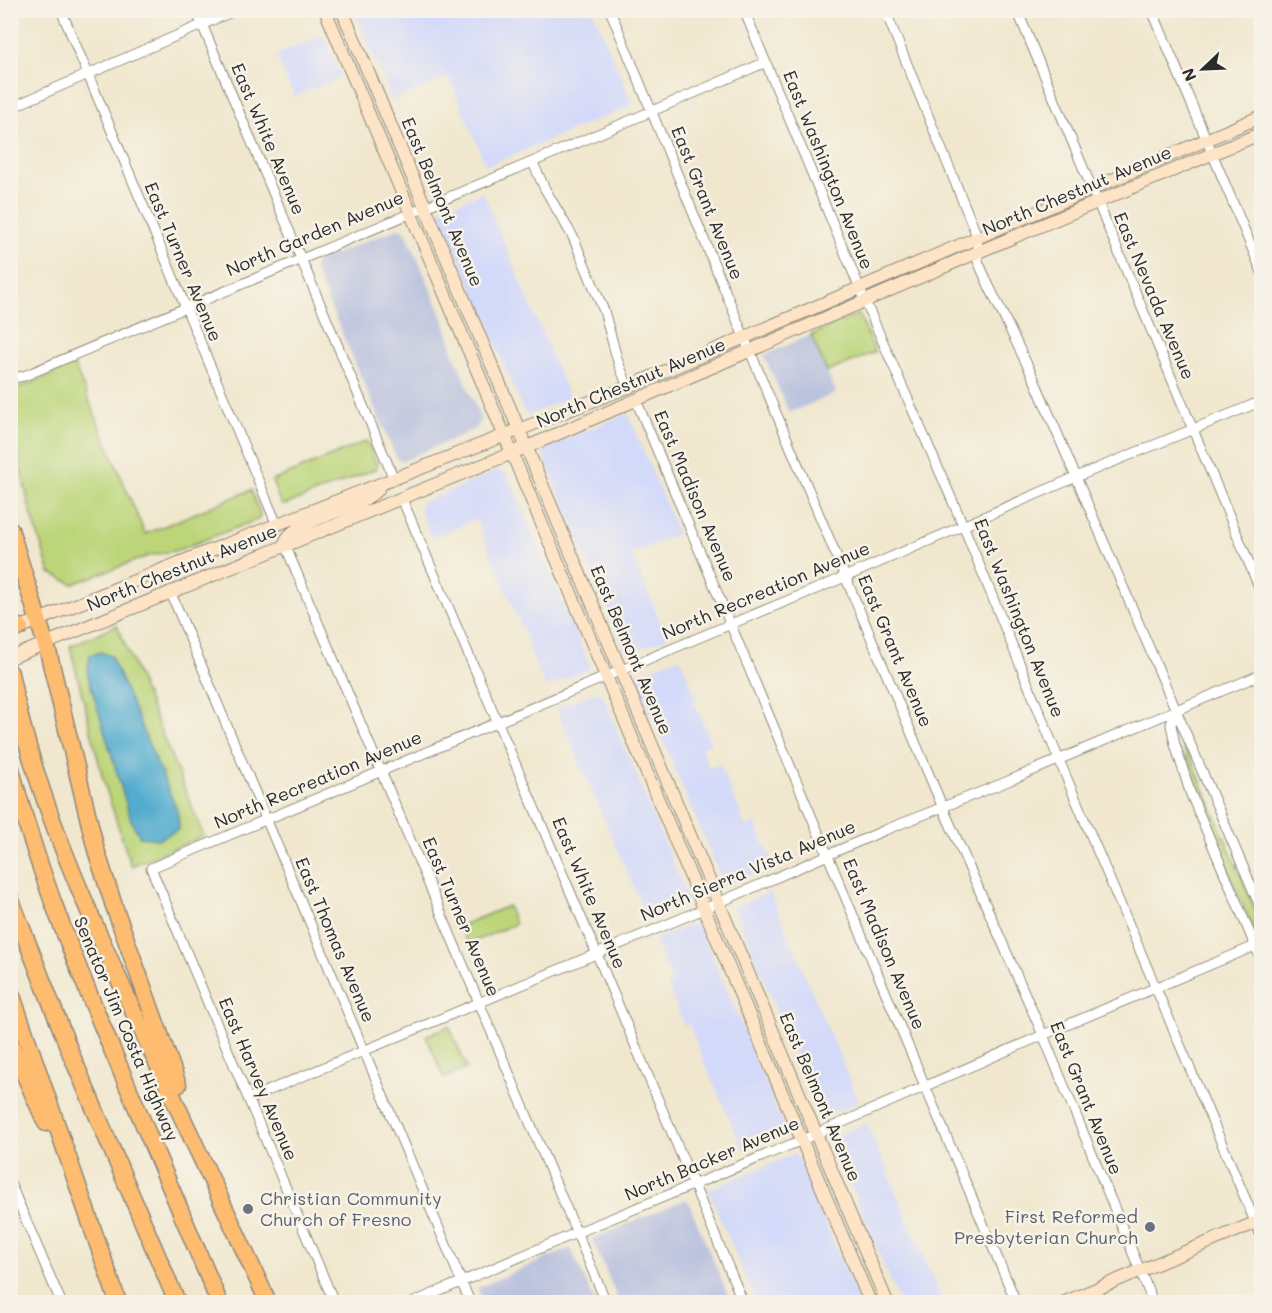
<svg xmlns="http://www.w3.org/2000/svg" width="1272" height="1313" font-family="Mali,sans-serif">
<rect width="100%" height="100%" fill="#f7f3e8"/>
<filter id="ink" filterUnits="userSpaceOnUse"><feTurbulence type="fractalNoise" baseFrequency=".0167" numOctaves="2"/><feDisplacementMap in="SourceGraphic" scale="12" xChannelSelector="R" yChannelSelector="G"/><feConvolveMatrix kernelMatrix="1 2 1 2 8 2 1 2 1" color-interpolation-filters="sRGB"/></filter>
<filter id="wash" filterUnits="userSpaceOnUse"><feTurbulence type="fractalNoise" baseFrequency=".008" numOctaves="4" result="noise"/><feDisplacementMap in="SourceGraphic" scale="24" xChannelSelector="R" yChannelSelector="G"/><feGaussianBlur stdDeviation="1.35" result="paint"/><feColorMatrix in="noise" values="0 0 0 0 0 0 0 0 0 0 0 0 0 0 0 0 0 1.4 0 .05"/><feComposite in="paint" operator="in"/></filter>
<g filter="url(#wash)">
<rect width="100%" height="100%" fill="#f0e7ce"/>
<!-- built -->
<path fill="#d3d9f9" d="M355,11H593L633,105L486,166L449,77L392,100Z
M324,35L341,77L294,97L276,55Z
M483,192L569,397L529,415L524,412L439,211Z
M624,414L629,416L678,534L631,554L667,638L629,653L625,651L543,456L546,448Z
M498,470L507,474L590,666L588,670L546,688L528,646L529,645L476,519L432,538L419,509L421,503Z
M680,657L697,699L694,701L711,743L701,747L709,768L720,764L746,827L755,823L773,865L727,885L723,883L637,679L638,674Z
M597,691L602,694L689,901L647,918L556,708Z
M770,892L859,1102L825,1116L820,1114L733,907Z
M698,922L785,1129L783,1133L743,1150L697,1046L690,1025L684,1026L667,984L672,982L654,940Z
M867,1123L904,1211L943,1302H900L867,1226L832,1142L834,1137Z
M795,1154L797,1156L859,1302H756L708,1190Z"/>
<!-- industrial -->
<path fill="#bcc3de" d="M399,228L406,232L443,318L454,355L481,419L477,428L403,461L397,459L314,269L316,262Z
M811,335L836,393L789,413L764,355Z
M687,1199L731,1302H619L592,1239Z
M571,1248L595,1302H483L477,1288Z"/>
<!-- green -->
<path fill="#bcd579" stroke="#748052" stroke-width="1.5" d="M859,314L875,352L827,372L811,335Z
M74,365L145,534L251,490L260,514L259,519L178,550L148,556L73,584L50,573L30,509L11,425V391Z
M367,441L377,466L376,469L285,505L281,504L272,481Z
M117,625L204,836L131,866L103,779L70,646Z
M1176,723L1261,924V949L1199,799Z
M508,906L515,924L468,944L460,926Z
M449,1026L467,1068L444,1078L426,1036Z"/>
<!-- water -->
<path fill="#52accf" stroke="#3e6c7d" stroke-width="1.5" d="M101,652L111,656L178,812L179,829L159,839L140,837L131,820L87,673L90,655Z"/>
</g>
<g filter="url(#ink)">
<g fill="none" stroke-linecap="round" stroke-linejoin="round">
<defs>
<path id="minor" d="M61,10L277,525
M196,10L394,479
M610,10L744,337L943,808L1043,1035L1153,1302
M744,10L865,301L963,525L1059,760L1262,1238
M885,10L977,236L978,261L988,284L1034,379L1262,911
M1017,10L1262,594
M1152,10L1262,272
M10,108L236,10
M533,163L545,189L573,237L604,311L618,362L628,387
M10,376L13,378L24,376C271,271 520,169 766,62
M636,400L1016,1302
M402,499L596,952L743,1302
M285,545L606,1302
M170,591L470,1302
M1175,710L1171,725L1175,744L1190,792L1262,962
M248,1099L704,909L885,830L1001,784L1262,674
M10,1183L61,1302
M334,1302L151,868L731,624L845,577L1076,477L1262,401
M414,1302L576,1233L802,1140L1043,1035L1255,946"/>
<path id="secondary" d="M325,10L870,1302
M342,10L887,1302
M285,545C284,526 342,511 358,503C365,500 372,494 378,490
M14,630L181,562L628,387L1262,116
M10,658L534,444L978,252L1262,133
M1065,1302L1262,1220"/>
<path id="motorway" d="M10,529L49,655L96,850L114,906L178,1085
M10,631L20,627
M10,673C32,785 78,889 125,993C172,1097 221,1199 268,1302
M10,765C37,871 79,972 122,1073C154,1149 187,1226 219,1302
M10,898L71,1054L177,1302
M10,990L118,1302
M10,1042L46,1123"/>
</defs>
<!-- minor casing -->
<use href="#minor" stroke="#8e897c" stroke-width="11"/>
<!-- secondary casing -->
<use href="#secondary" stroke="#8e897c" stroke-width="14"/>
<!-- motorway casing -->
<use href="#motorway" stroke="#8e897c" stroke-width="19"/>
<!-- minor -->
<use href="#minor" stroke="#fff" stroke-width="9"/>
<!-- secondary -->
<use href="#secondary" stroke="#fee4c6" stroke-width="12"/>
<!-- motorway -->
<use href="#motorway" stroke="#fdbc70" stroke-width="16"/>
</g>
</g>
<!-- markers -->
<g fill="#6b7280" stroke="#f7f3e8" stroke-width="2">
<circle cx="248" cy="1209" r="6"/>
<circle cx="1150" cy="1227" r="6"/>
</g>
<g text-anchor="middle" stroke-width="5" stroke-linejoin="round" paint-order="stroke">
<!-- street labels -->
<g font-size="18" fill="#2b2b2b" stroke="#f7f3e8">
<text transform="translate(268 139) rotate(67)" y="6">East White Avenue</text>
<text transform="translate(828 170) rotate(68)" y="6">East Washington Avenue</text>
<text transform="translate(1077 191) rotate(-23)" y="6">North Chestnut Avenue</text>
<text transform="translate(442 202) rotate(67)" y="6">East Belmont Avenue</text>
<text transform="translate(707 203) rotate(68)" y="6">East Grant Avenue</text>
<text transform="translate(315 234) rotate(-23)" y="6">North Garden Avenue</text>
<text transform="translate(183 262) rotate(67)" y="6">East Turner Avenue</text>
<text transform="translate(1154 296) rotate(67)" y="6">East Nevada Avenue</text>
<text transform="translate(631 383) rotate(-23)" y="6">North Chestnut Avenue</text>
<text transform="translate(695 496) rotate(67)" y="6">East Madison Avenue</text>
<text transform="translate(182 568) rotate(-22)" y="6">North Chestnut Avenue</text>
<text transform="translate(766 591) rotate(-23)" y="6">North Recreation Avenue</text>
<text transform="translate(1019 618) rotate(68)" y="6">East Washington Avenue</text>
<text transform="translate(631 650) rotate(67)" y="6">East Belmont Avenue</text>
<text transform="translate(895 651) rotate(67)" y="6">East Grant Avenue</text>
<text transform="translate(318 780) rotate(-23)" y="6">North Recreation Avenue</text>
<text transform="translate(748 871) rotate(-23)" y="6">North Sierra Vista Avenue</text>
<text transform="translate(589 893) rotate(67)" y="6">East White Avenue</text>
<text transform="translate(461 917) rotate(67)" y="6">East Turner Avenue</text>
<text transform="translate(335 940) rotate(67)" y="6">East Thomas Avenue</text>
<text transform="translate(884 944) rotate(67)" y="6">East Madison Avenue</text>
<text transform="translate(126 1029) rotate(67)" y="6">Senator Jim Costa Highway</text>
<text transform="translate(258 1079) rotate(67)" y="6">East Harvey Avenue</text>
<text transform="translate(820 1097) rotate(67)" y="6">East Belmont Avenue</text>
<text transform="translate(1086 1098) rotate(68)" y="6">East Grant Avenue</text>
<text transform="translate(712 1159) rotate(-23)" y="6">North Backer Avenue</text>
</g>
<!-- worship labels -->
<g font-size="18" fill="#5b616d" stroke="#f7f3e8" text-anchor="start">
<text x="260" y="1205">Christian Community<tspan x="260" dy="21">Church of Fresno</tspan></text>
<text x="1138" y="1223" text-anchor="end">First Reformed<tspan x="1138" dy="21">Presbyterian Church</tspan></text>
</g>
</g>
<!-- margin -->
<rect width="1272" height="1313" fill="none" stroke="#f7f3e8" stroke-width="36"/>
<!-- north arrow -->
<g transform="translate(1203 69) rotate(247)" stroke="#f7f3e8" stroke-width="4.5" paint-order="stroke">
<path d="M0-4.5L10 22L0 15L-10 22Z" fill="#2b2b2b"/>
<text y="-9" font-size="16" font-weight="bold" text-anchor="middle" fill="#2b2b2b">N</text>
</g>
</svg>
